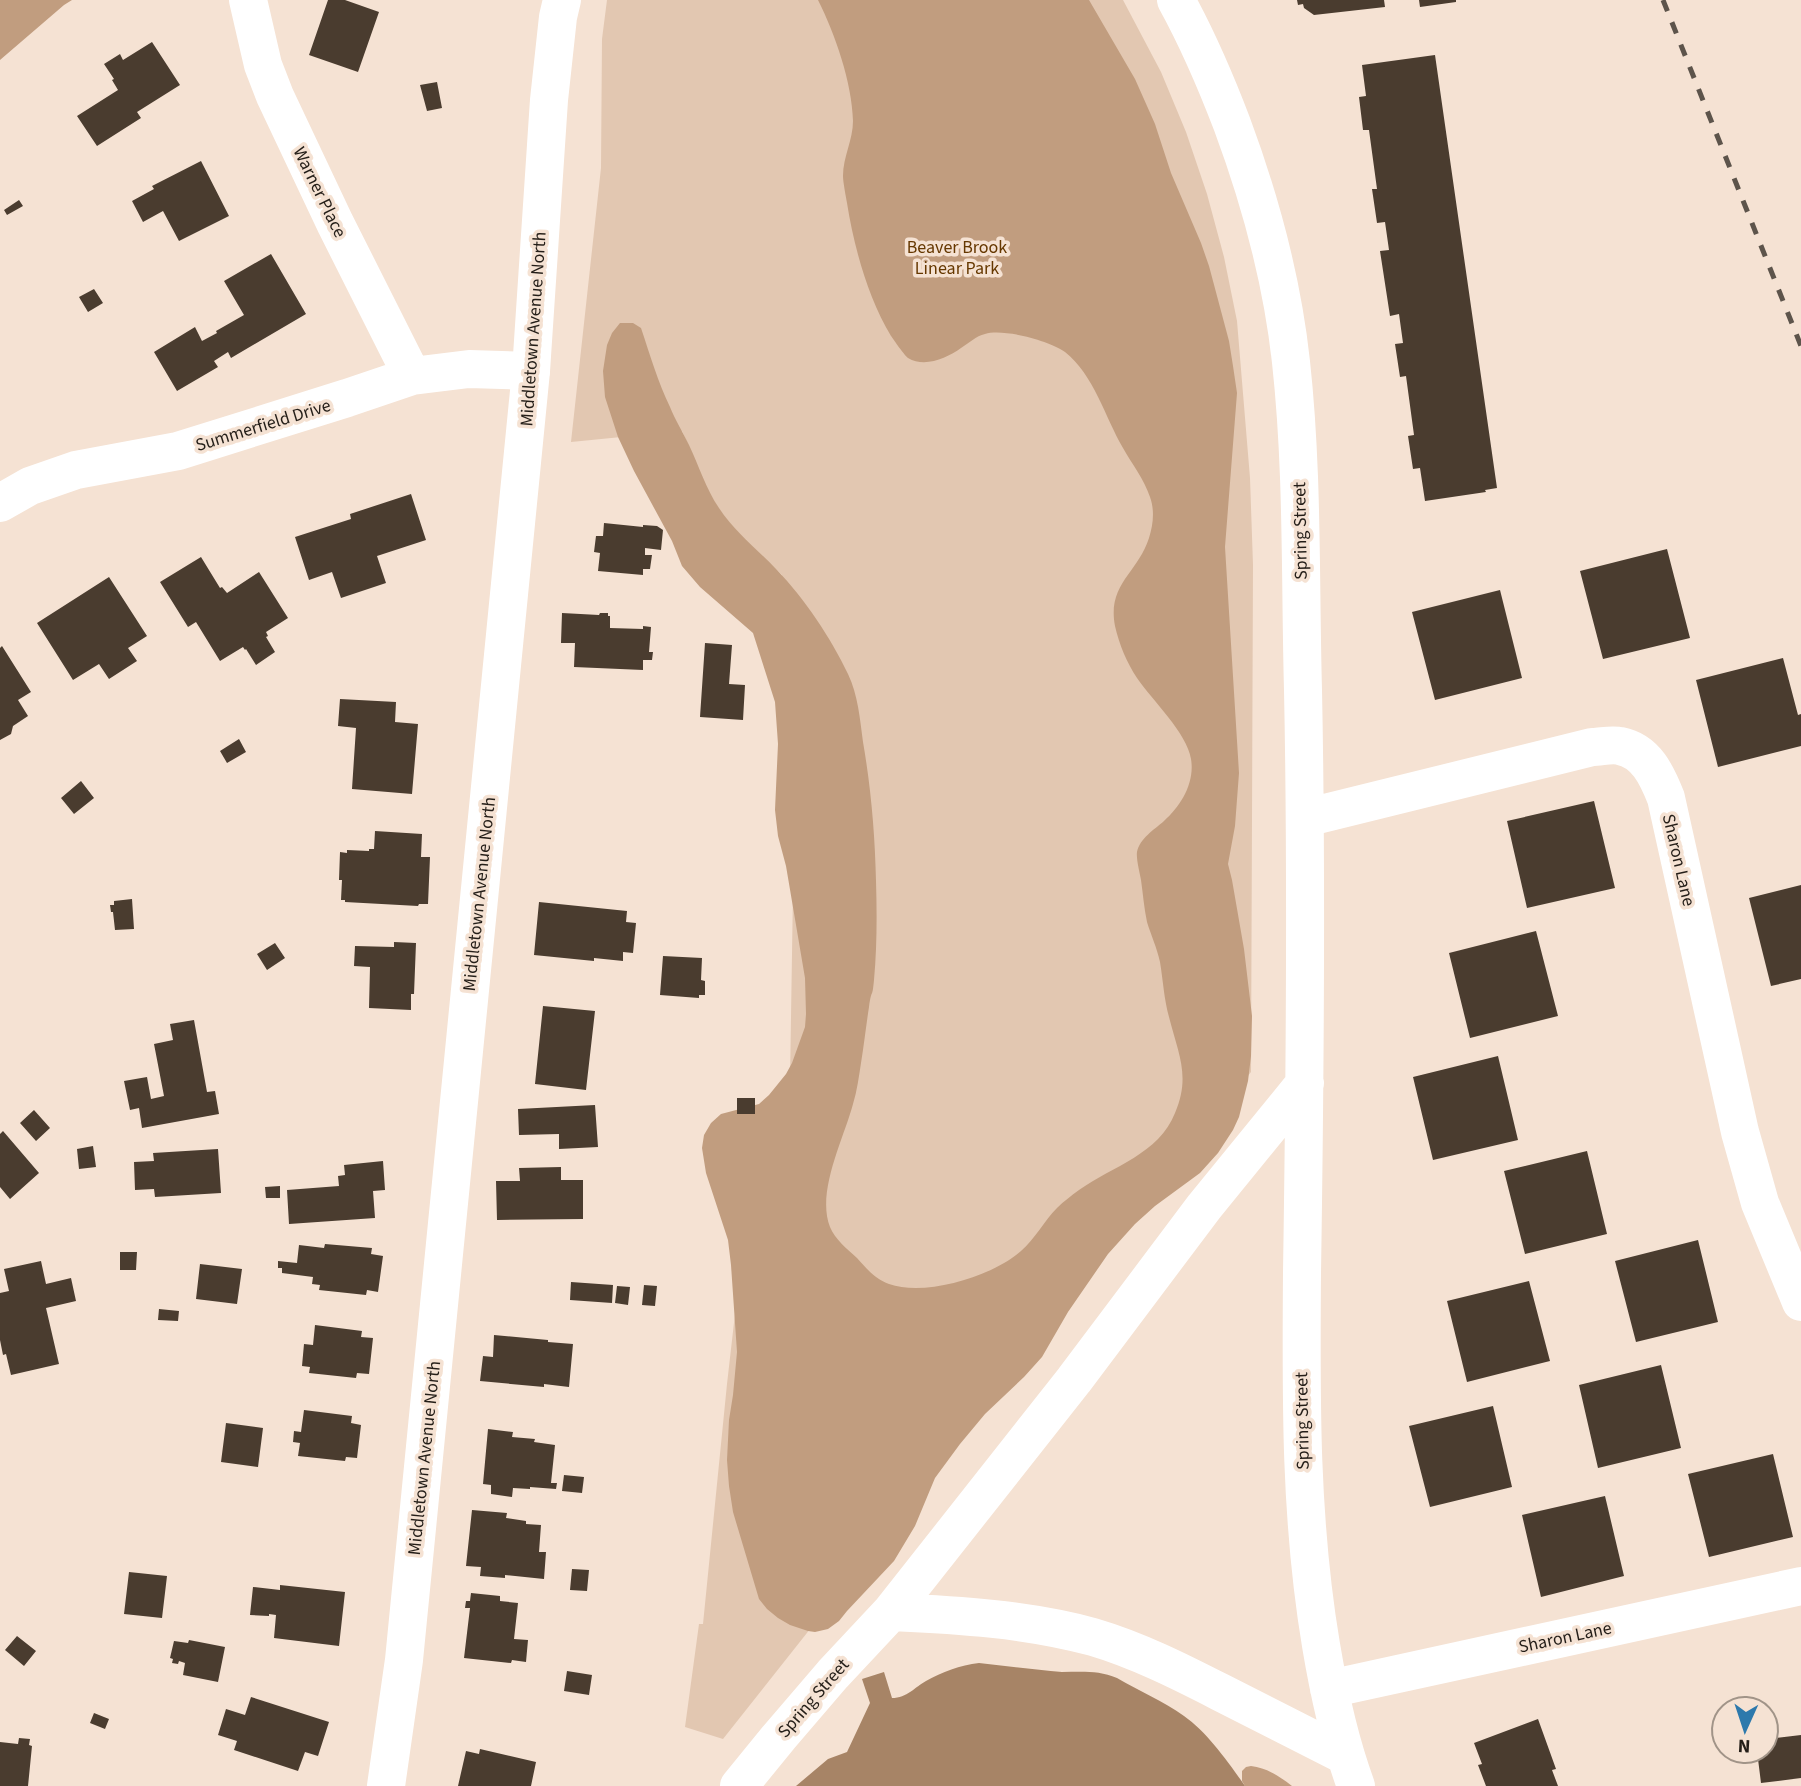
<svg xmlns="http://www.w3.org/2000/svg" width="1801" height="1786" font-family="'Source Sans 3',sans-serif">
<rect width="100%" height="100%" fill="#f5e2d3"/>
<!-- green -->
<path fill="#e2c7b1" d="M607,0H1123L1161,72L1186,132L1207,194L1224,257L1237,321L1250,478L1253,565L1251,1072L723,1739L685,1727L699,1624H703L727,1384L747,1209L788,1207L794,828L782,575C759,552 731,530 714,501C701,479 693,454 682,431L571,442L601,168L602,39Z"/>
<!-- forest -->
<path fill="#c19d7f" d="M0,0H72L64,5L0,60Z
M818,0H1089L1135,79L1155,124L1171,173L1201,243L1209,266L1229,341L1233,366L1237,393L1225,547L1239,773L1235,826L1228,864L1232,880L1244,949L1252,1016L1251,1056L1248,1081L1239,1117L1233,1130L1218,1153L1200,1173L1155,1206L1135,1224L1108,1254L1068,1312L1042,1357L1024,1377L985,1414L960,1444L935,1478L915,1526L894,1561L847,1611L839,1621L828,1629L815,1632L808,1631L790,1625L778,1618L767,1609L759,1599L733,1512L729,1486L727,1460L729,1420L733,1395L737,1352L731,1265L728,1240L706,1173L702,1148L704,1135L711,1123L721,1114L759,1104L769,1095L786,1074L792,1063L805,1027L806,1014L805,978L786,866L778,836L775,810L778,744L775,702L753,633L700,587L682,566L672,541L634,471L618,437L605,397L603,371L607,345L612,333L620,323H633L641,328C650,355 658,382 670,407C675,420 683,432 689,445C699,466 706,489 719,508C735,532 757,549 777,570C804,598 831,638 848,674C858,695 860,719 863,742C871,788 875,835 876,881C877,913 877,948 874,980C872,1001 872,986 869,1007C866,1026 864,1045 861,1063C859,1076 857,1091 853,1104C844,1138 816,1192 830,1227C835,1239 847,1249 857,1258C867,1269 875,1279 889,1284C926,1297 993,1276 1021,1251C1035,1239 1044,1221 1057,1208C1064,1201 1071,1196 1079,1190C1113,1166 1159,1154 1175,1113C1191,1076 1178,1053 1169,1017C1164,999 1163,980 1160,962C1157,948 1151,935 1147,922C1144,908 1143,894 1141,880C1140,874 1136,859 1137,852C1140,838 1154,830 1164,821C1181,806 1195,783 1191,759C1187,733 1152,700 1137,678C1127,663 1119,644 1115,626C1107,584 1138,573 1149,538C1153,525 1155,511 1150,497C1144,479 1132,464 1123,448C1105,417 1094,375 1065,352C1050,341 1003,328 985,334C976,336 969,343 961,348C947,358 925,368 908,358C904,355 894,340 891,336C868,298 854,247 847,203C846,197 843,182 843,176C843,157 853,140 853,121C852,82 835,34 818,0Z
M1251,1766C1267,1768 1279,1776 1292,1786H1245L1242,1781V1771L1246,1767Z"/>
<!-- water -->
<path fill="#a78466" d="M979,1663C1007,1666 1035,1670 1062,1672C1081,1672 1098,1670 1117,1678C1139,1691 1163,1701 1184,1716C1207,1732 1229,1763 1245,1786H796L828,1759L847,1752L870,1703L862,1679L884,1672L892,1698C907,1698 915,1687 926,1681C942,1672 960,1665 979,1663Z"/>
<!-- building -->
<path fill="#4a3c2f" d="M328,0H345L379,12L358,72L309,55Z
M1297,0H1384L1385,7L1314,15L1304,8L1303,4L1298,5Z
M1419,0H1456V2L1420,7Z
M152,42L180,85L137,112L141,118L97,146L77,116L118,90L112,80L114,79L104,64L120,54L123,60Z
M1435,55L1497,488L1485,490L1486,492L1425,501L1420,468L1413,469L1408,436L1414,435L1406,376L1400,377L1395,344L1403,343L1399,314L1390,316L1380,251L1389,250L1385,222L1377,223L1372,189H1377L1369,130H1363L1359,97L1366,96L1362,65Z
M437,82L442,108L427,111L420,85Z
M201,161L229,216L179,241L163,211L143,222L132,201L154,189L152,186Z
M19,200L23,206L7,215L4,210Z
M271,254L306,314L231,358L228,352L214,361L218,367L177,391L154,352L195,327L202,341L217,333L216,331L244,315L224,281Z
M94,289L103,303L88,312L79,297Z
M411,494L426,540L377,556L386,583L341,598L332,572L309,580L295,537L351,519L350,514Z
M604,523L643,527V525L657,526L663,530L661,550L645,548V555H652L650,569H643V575L598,571L600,553L594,552L596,536H603Z
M1667,549L1690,638L1603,659L1580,571Z
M201,557L220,588L222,587L227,593L259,572L288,618L266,632L268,636L266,637L275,652L256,665L246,649L245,650L243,647L220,661L196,622L188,627L160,582Z
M109,577L147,636L128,648L137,661L109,679L99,664L73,680L37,623Z
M1500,590L1522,678L1435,700L1412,612Z
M562,613L599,615L600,613H608V616H610V628L643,629V626L651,627L649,652H653L652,660H643V670L574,667L575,643H561Z
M705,643L732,645L729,684L745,685L743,720L700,717Z
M2,646L31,692L18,700L28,716L13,726L11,734L0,740V648Z
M1783,658L1798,715L1801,714V746L1718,767L1696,680Z
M340,699L396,702L395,722L418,724L412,794L352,789L356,728L338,726Z
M239,739L246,752L227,763L220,751Z
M81,781L94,798L74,814L61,798Z
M1594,801L1615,888L1527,908L1507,821Z
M375,831L422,834L421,857H430L428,904H419L418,906L345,902V900H341L342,880H339L340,852L347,853V850L369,851V849H374Z
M1801,885V979L1771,986L1749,898Z
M132,899L134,929L115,930L113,912H111L110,905H114V901Z
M539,902L627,911L626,922L636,923L633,953L623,952V961L594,958V961L534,955Z
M1536,931L1558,1016L1470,1038L1449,953Z
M394,942L416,943L414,994H411V1010L369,1008L370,967L354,966L355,946L394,947Z
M275,943L285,958L267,970L257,954Z
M663,956L702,958L701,980L705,981V995H699V998L660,995Z
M543,1006L595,1011L586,1090L535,1084Z
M194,1020L207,1092L215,1091L219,1114L142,1128L139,1108L130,1110L124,1081L147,1077L151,1099L164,1096L154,1044L173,1040L170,1024Z
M1498,1056L1518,1140L1433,1160L1413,1077Z
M737,1098H755V1114H737Z
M595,1105L598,1147L559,1149V1134L519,1135L518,1109Z
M34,1110L50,1128L36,1141L20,1123Z
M3,1131L39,1173L10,1199L0,1187V1134Z
M93,1146L96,1167L79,1169L77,1149Z
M218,1149L221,1193L155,1197L154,1189L135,1190L134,1162L154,1161L153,1153Z
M1587,1151L1607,1234L1525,1254L1504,1171Z
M383,1161L385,1190L373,1191L375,1218L289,1224L287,1190L339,1186L338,1176L345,1175L344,1165Z
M561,1167V1180H583V1219L497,1220L496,1181H520L519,1168Z
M280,1186V1198H266L265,1187Z
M1698,1240L1718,1322L1636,1342L1615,1261Z
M325,1244L372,1248L371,1254L383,1256L378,1292L367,1290L366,1295L319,1290L320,1285L312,1284L313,1277L282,1273V1268H278V1261L297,1263L299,1245L324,1248Z
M120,1252H137L136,1270H120Z
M41,1261L46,1284L71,1278L76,1301L46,1308L59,1364L11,1375L6,1354L3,1355L0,1340V1293L9,1291L4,1269Z
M200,1264L242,1269L237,1304L196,1299Z
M1529,1281L1550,1361L1467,1382L1447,1301Z
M571,1282L613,1285L612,1303L570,1300Z
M644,1285L657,1286L655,1306L642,1305Z
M617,1286L630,1287L628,1305L615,1303Z
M159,1309L179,1311L178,1321L158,1320Z
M315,1325L362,1331L361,1337L373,1338L369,1374L357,1373L356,1378L309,1373L310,1367L302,1366L304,1344L313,1345Z
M494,1335L548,1340V1342L573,1344L569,1387L544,1384V1387L480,1381L483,1356L493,1357Z
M1661,1365L1681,1448L1598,1468L1579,1385Z
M1493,1406L1512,1487L1430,1507L1409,1426Z
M304,1410L352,1416L351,1423L361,1425L357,1458L346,1457L345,1461L298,1456L300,1443L293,1442L294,1431L301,1432Z
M226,1423L263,1428L258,1467L221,1462Z
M488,1429L513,1432L512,1437L535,1439L534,1442L555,1445L551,1483H557L556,1489L530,1487V1489L513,1488L512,1497L491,1494V1485L483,1484Z
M1773,1454L1793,1537L1709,1557L1688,1474Z
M564,1475L584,1477L582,1493L562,1491Z
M1605,1496L1624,1576L1541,1597L1522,1515Z
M472,1510L507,1513L506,1518L526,1521V1524L541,1525L539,1552H546L544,1579L505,1575V1578L480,1576L481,1567L466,1566Z
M572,1569L589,1570L587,1591L570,1590Z
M129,1572L167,1576L162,1618L124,1614Z
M280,1585L345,1592L339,1646L274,1638L276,1615L269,1614V1616L250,1615L253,1587L280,1590Z
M471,1593L500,1596V1601L518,1603L514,1639L528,1640L526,1662L512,1660L511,1663L464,1658L470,1608H465L466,1601H470Z
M17,1636L36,1651L24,1666L5,1650Z
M189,1640L225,1647L218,1682L183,1675L185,1663L179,1661L178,1664L172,1663L173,1659L170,1658L174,1641L188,1643Z
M567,1671L592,1675L589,1695L564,1691Z
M251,1697L329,1722L318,1756L305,1752L298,1771L234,1750L237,1741L218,1735L226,1709L245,1715Z
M94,1713L109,1719L105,1729L90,1723Z
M1538,1719L1556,1769L1552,1770L1558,1786H1486L1478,1765L1482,1764L1474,1743Z
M1801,1735V1778L1761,1783L1757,1751H1766V1739Z
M19,1738L30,1739L29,1745L32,1746L28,1786H0V1742L18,1744Z
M480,1749L536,1762L531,1786H458L466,1751L479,1754Z"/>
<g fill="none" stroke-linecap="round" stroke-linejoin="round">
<!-- minor -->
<path stroke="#fff" stroke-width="38" d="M248,0L263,65L275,96L335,223L412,376
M1176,0C1198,40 1216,82 1232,124C1261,202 1282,279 1291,362C1303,471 1300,581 1303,690C1307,884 1305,1078 1302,1273C1301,1399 1300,1520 1321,1645C1329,1693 1339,1740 1356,1786
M0,503L30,486L76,470L178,451L347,398L412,376L469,369L531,371
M1305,818L1592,747C1601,747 1611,744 1620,746C1646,751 1657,775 1666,798L1740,1132L1760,1203L1801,1302
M891,1612C958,1615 1027,1619 1093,1637C1137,1650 1179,1671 1220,1692C1262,1713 1303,1734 1344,1755
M1329,1689L1801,1586
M739,1786L779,1737L833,1674L891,1612L1074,1380L1204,1207L1305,1083"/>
<!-- tertiary -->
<path stroke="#fff" stroke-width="38" d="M386,1786L404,1660L531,371L549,100L558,17L562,0"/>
<!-- rail -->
<path stroke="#5d544b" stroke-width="5" stroke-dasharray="12 12" stroke-linecap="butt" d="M1663,0L1801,346"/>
</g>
<g text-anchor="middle" stroke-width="7" stroke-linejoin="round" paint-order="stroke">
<!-- street labels -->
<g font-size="18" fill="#241e18" stroke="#f5e2d3">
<text transform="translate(320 192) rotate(64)" y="6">Warner Place</text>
<text transform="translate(533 329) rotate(-86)" y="6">Middletown Avenue North</text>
<text transform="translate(263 425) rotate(-17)" y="6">Summerfield Drive</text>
<text transform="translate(1300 531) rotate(-91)" y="6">Spring Street</text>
<text transform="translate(1679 860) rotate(77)" y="6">Sharon Lane</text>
<text transform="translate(479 894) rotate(-84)" y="6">Middletown Avenue North</text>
<text transform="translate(1302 1421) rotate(-91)" y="6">Spring Street</text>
<text transform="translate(424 1458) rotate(-84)" y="6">Middletown Avenue North</text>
<text transform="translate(1565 1637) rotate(-12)" y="6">Sharon Lane</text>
<text transform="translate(813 1698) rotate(-49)" y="6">Spring Street</text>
</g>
<!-- park labels -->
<g font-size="18" fill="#663800" stroke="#f5e2d3">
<text x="957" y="253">Beaver Brook<tspan x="957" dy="21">Linear Park</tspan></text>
</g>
</g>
<!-- north arrow -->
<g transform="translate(1745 1730) rotate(183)"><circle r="33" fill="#f5e2d3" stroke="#a19488" stroke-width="2"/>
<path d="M0-5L12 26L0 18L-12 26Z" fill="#2d79ac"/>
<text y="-10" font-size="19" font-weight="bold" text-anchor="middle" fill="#241e18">N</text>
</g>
</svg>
